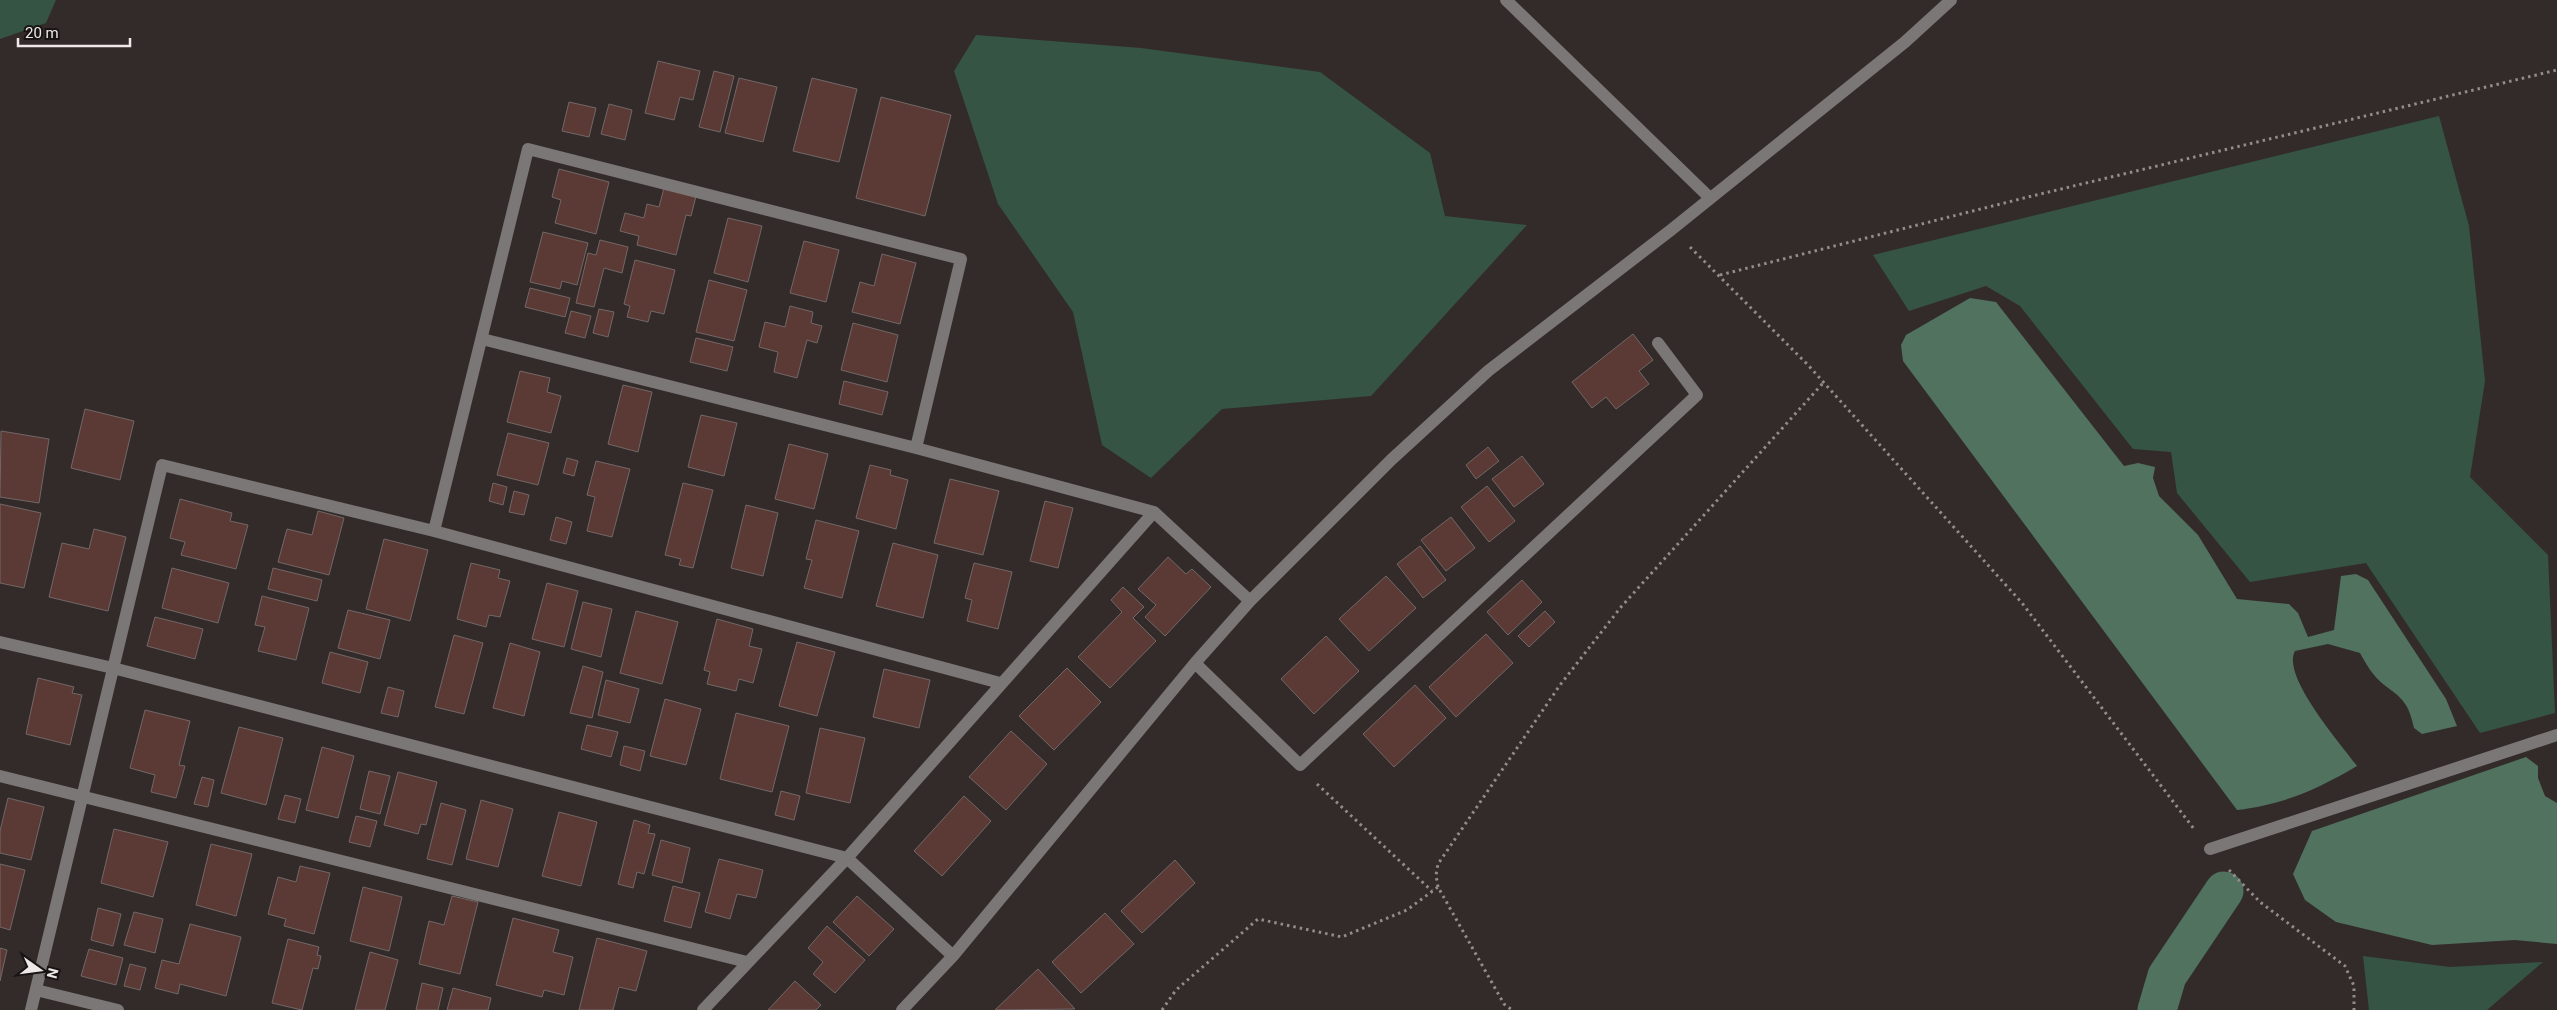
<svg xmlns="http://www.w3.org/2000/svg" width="2557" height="1010" font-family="Roboto,sans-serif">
<rect width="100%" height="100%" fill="#332b2a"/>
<!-- green -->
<path fill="#355443" d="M0,0H56L46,23L0,39Z
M976,35L1141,48L1320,72L1430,153L1445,216L1527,225L1371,396L1222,409L1151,478L1102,445L1073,312L998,204L954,71Z
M2439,116L2469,226L2485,381L2470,477L2548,555L2555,713L2480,733L2366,563L2250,582L2177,493L2171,452L2133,449L2020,306L1986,286L1909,311L1873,255Z
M2363,956L2450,967L2543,962L2487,1010H2369Z"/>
<!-- water -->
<path fill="#50725f" d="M1970,298L1996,302L2124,466L2138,463L2155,467L2153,478L2159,496L2198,535L2237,599L2289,604L2298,613L2308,637L2334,630L2341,576L2356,574L2368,580L2446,699L2457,726L2422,734L2414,728C2408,702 2403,699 2383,684C2373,676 2366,664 2360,653L2328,644L2295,651C2281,676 2341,744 2357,766C2316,790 2285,804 2237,810L1903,361L1901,345L1906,335Z
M2526,757L2538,766V778L2545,796L2557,803V944L2515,940L2432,945L2336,922L2305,900L2293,874L2312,831Z"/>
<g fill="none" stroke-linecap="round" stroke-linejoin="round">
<!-- canal -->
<path stroke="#50725f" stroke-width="39" d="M2157,1010L2167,976L2224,891"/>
</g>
<!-- building -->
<path fill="#5b3935" stroke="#726867" d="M658,61L700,71L693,100L680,97L674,120L645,113Z
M714,71L734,76L720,132L699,127Z
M739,78L777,87L763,142L725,133Z
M812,78L857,89L839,162L793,151Z
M881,97L951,115L925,216L856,198Z
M569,102L596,108L589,137L562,131Z
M609,104L632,110L625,140L601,134Z
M559,169L609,182L596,234L555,223L561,200L552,197Z
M664,188L696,196L691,216L686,215L676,255L637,245L639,236L620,231L625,213L644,218L647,204L659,207Z
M728,218L762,226L748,282L714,273Z
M543,232L588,243L577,285L562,281L560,289L530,282Z
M600,240L628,247L622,273L604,268L594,307L576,303L588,253L596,255Z
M804,241L839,250L826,302L790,293Z
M882,254L916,263L900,324L852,312L860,282L874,286Z
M635,260L675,270L664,314L651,311L648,322L627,317L630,306L624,304Z
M709,280L747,290L734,341L696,332Z
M530,288L570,298L565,317L525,307Z
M790,306L813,312L811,323L822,326L817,343L807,340L797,378L774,372L778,352L759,347L765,322L785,327Z
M599,309L614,312L608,337L593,333Z
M571,311L591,316L585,338L565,333Z
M853,323L898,335L887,382L841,370Z
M1633,334L1653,360L1639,371L1649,384L1616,409L1606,397L1592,408L1572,382Z
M696,338L733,347L727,371L690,362Z
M520,371L550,378L547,392L561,396L551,433L507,422Z
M844,381L888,392L882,415L839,404Z
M623,385L652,392L638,452L608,444Z
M85,409L134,421L120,480L71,468Z
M701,415L737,423L724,476L688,467Z
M1,431L49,439L39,503L0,497Z
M508,433L549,443L538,485L497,475Z
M789,444L828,454L814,509L775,499Z
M1488,447L1499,461L1476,479L1466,465Z
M1522,456L1544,484L1514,507L1492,479Z
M567,458L578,461L574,476L563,473Z
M596,461L630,469L612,537L587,531L595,497L587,495Z
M870,465L891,470L890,475L908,480L896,529L856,518Z
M950,479L999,491L983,555L934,543Z
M493,483L507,487L503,505L489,501Z
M683,483L713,490L693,568L679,565L681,559L665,555Z
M1487,486L1515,521L1489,542L1461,507Z
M514,491L529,495L524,515L509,512Z
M180,499L232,513L230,521L248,525L236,569L181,555L185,542L170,538Z
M1045,501L1073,508L1058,568L1030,561Z
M0,504L41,513L24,588L0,583Z
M746,505L778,513L763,576L731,568Z
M318,511L344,518L329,575L278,562L287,529L312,535Z
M556,517L572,522L566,544L550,540Z
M1451,517L1475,548L1446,571L1421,540Z
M816,520L859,531L842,598L804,588L812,560L806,559Z
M94,529L126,537L108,611L49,597L62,543L89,549Z
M384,539L428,550L410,621L366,609Z
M893,543L938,555L923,618L876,606Z
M1420,546L1446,580L1423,598L1397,564Z
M1168,557L1186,574L1192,569L1211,587L1165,636L1145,617L1156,605L1138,589Z
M471,563L500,570L498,578L510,581L500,617L489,615L486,627L457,619Z
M974,563L1012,572L998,629L967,621L972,600L965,598Z
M172,568L229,583L218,623L162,608Z
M273,568L322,580L317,601L268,589Z
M1386,576L1416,608L1369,651L1339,619Z
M1522,580L1542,602L1508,635L1487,612Z
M547,583L578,591L564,647L532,639Z
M1123,587L1144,607L1133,618L1156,641L1110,688L1078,657L1122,612L1111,600Z
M262,596L309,608L296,660L258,651L265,627L255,625Z
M583,602L612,609L601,657L571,649Z
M348,610L390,620L380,659L338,648Z
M636,611L678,622L662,684L620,673Z
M1545,611L1555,622L1529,647L1518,636Z
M155,617L203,629L195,659L147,646Z
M717,619L753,629L749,646L762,649L753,683L739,679L736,691L707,684L710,672L704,670Z
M1486,634L1513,663L1456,717L1429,687Z
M454,635L483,643L464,714L435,707Z
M1326,636L1359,671L1314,714L1281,679Z
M797,642L835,652L817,716L779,706Z
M510,643L540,652L524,716L493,708Z
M330,652L368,662L360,693L322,683Z
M583,666L603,672L592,718L570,713Z
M1067,668L1101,702L1054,750L1019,716Z
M884,669L930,680L919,728L873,717Z
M38,678L74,687L72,693L82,695L70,745L26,734Z
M606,680L639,689L630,723L598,715Z
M1415,685L1446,718L1394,767L1363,734Z
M388,687L404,691L398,717L381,713Z
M665,699L701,709L686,765L650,756Z
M145,710L190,721L179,765L185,766L176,798L151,792L155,775L130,768Z
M736,713L789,726L772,792L720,779Z
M587,725L618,732L611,757L581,749Z
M239,727L283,738L266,805L221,793Z
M820,728L865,738L850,803L806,793Z
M1011,731L1047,764L1006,810L969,777Z
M624,746L645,751L640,771L620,765Z
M322,747L354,756L338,818L306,810Z
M369,771L390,776L380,814L360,809Z
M398,772L437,782L426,825L421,824L418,834L384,825Z
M202,777L214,780L208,807L194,804Z
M781,791L800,796L794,820L775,815Z
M285,795L301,799L295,823L278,819Z
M964,796L991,821L942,876L914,851Z
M8,798L44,807L31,860L0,853V831Z
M481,800L513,809L498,867L466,859Z
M441,803L466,810L452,865L427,859Z
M559,812L597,822L581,886L542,876Z
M356,816L377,821L370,847L349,842Z
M634,820L650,825L648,833L655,834L644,874L637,872L633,888L618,884Z
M114,829L168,842L153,897L101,883Z
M661,840L690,848L682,883L652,875Z
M211,844L252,854L236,916L196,905Z
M719,859L763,870L756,898L737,894L730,919L705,912Z
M1175,860L1195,883L1142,933L1121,911Z
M0,864L25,870L10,930L0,927Z
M300,866L330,873L314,934L284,926L286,919L268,914L278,877L296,882Z
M673,886L700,893L691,928L664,921Z
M363,887L402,897L389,951L350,941Z
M452,896L478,902L460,974L419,964L429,921L444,925Z
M857,896L894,929L869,956L833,922Z
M98,908L121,914L113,946L91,940Z
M134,912L163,919L155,953L124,945Z
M1105,913L1134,944L1081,993L1052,962Z
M513,918L559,930L553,952L573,957L564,995L544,990L542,997L496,985Z
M190,924L241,937L226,996L180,984L178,994L155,988L162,960L179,964Z
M827,926L865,960L835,993L813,974L823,962L808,948Z
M597,938L647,951L636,991L619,987L613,1010H579Z
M288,939L319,947L317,955L321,956L318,969L313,968L302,1010L272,1003Z
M0,948L7,950L0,981Z
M89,949L123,958L116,985L81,976Z
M370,952L398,960L385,1010H355Z
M130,964L146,968L140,990L124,986Z
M1038,969L1075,1009L995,1010Z
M795,981L821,1005L816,1010H768Z
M422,983L443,988L438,1010H416Z
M453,988L491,998L488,1010H447Z"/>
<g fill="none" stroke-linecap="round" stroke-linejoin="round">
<!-- path -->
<path stroke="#938c8b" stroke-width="3" stroke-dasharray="2.5 4" stroke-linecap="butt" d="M1690,247L1808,365L2022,603L2194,829
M1720,275L2032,196L2557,70
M1317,784L1432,891
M2229,870L2260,902L2345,966L2354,986V1010
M1438,887L1436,875L1438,864L1560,685L1621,607L1824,382
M1162,1010L1176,990L1258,919L1342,937L1407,910L1438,887L1504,1004L1512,1010"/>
<!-- minor -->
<path stroke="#7b7776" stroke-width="12" d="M1506,0L1710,198
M482,339L916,448L1154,512L1250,601
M434,531L528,149L961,259L916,448
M0,642L113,668L847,858L953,956
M1195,663L1300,765L1697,395L1658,343
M0,776L747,962
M2210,849L2557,735
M36,990L118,1010
M31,1010L162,465L434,531L1000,683
M703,1010L847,858L1154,512
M902,1010L953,956L1195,663L1250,601L1391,460L1488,371L1671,230L1905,42L1951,0"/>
</g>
<!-- north arrow -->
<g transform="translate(40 970) rotate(104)" stroke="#181414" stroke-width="4" paint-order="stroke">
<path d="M0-4L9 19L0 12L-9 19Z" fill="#eee9e8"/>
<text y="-8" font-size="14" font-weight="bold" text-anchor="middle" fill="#eee9e8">N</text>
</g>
<!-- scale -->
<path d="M18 38v8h112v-8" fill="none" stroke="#eee9e8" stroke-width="2.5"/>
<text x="25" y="38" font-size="15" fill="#eee9e8" stroke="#181414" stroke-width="4" paint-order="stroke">20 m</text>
</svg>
